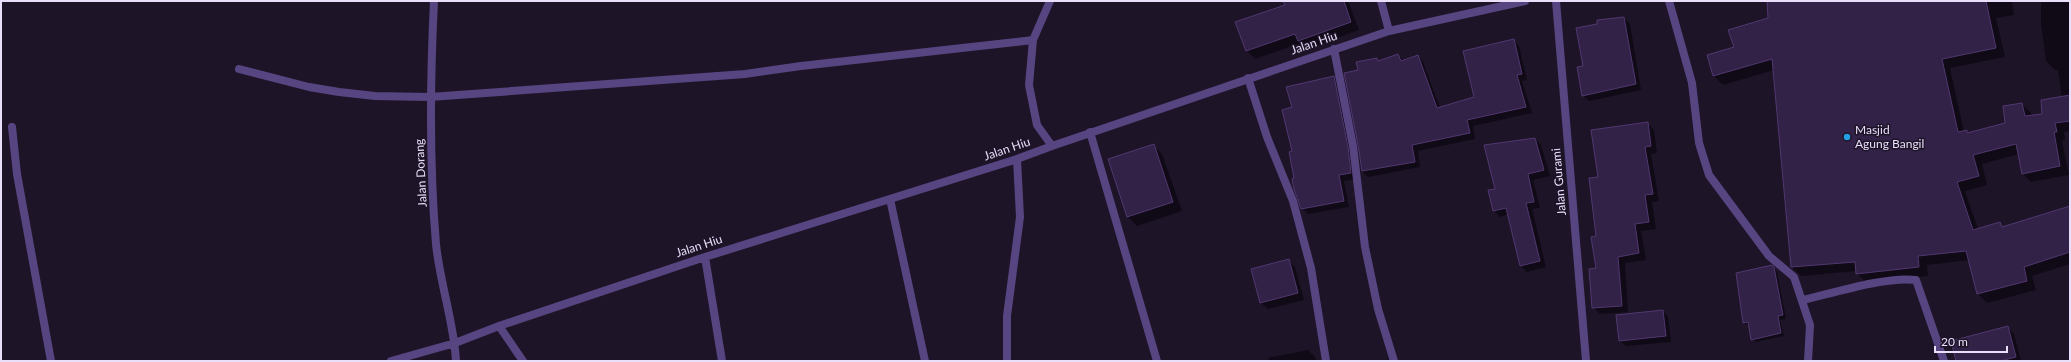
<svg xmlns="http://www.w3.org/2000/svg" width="2071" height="362" font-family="Lato,sans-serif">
<rect width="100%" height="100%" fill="#1d1428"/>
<!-- shadow -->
<path fill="#0007" d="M1284,1H1348L1359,30L1307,49L1301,43L1255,59L1247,51L1286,5Z
M1768,1H2012L2014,15L1996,18L2005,57L1950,68L1964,132L1967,131L1969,133L2007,124L2022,104L2031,113L2032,116L2043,115L2062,98L2058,70H2055L2046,61L2041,24V1H2070V131L2064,132L2065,140L2062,141L2069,175L2031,182L2022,173L2019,154L1982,164L1987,185L1965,191L1978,229L2000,223L2004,228L2070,207V264L2032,276L2036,290L1987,303L1978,294L1969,260L1927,265L1928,276L1866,282L1857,274V271L1801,276L1792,267L1774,70L1723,85L1714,76L1708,56L1735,48L1769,19Z
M1624,18L1630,24L1641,90L1589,101L1583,95L1584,67Z
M1513,40L1519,46L1527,80L1522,81L1532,113L1473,126L1475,139L1418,151L1420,167L1368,177L1362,171L1359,71L1377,59L1380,61L1398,55L1404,61L1417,56L1423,62L1440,108L1475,98Z
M1333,77L1339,83L1356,179L1344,181L1349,207L1308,214L1302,208L1295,179L1293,152V108Z
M1647,123L1654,130L1657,153L1651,154L1659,201L1652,202L1656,229L1641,231L1646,260L1625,263L1628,312L1600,314L1593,307L1597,269L1599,177Z
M1535,139L1541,145L1550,176L1533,180L1540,208L1532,209L1546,267L1527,272L1521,266L1509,214L1500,217L1494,210L1496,189Z
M1153,145L1162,154L1182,211L1137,226L1128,217Z
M1288,260L1295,267L1304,300L1268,309L1261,303Z
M1773,268L1777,272L1786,319L1780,320L1784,336L1756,342L1752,339L1749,326L1744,323L1737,273Z
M1663,311L1668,316L1671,342L1626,346L1620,341Z
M2007,327L2014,334L2021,361H1957Z
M1308,350L1315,357L1316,361H1269L1268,358Z"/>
<!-- building -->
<path fill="#332247" stroke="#513770" d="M1283,1H1344L1351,22L1298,41L1295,34L1246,51L1235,22L1285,5Z
M1767,1H1986L1996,48L1942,59L1958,132L1967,130V133L2005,123L2003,106L2022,103L2025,116L2042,114L2041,100L2070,95V121L2055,123L2057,132H2054L2060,166L2022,174L2016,144L1973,155L1979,176L1957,182L1973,230L2000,222L2002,227L2070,206V252L2024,267L2027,281L1977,294L1966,251L1918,256L1919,267L1856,274L1855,262L1791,267L1772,59L1713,76L1707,55L1734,47L1728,30L1768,18Z
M1624,17L1636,84L1582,96L1577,67L1583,66L1576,28L1597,24V20Z
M1514,39L1522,74L1517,75L1526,107L1467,120L1470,133L1412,145L1415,162L1362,171L1358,145L1344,73L1358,70L1356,62L1377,58L1378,61L1398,54L1401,61L1418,55L1437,108L1474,97L1463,51Z
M1334,76L1348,147L1351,173L1339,175L1344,201L1301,209L1294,189L1292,179L1294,178L1289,152L1292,151L1282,110L1292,107L1286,87Z
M1648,122L1651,146L1645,147L1653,194L1645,195L1649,222L1635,224L1639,253L1618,257L1622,306L1592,308L1589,269L1596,268L1591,237L1596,236L1589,178L1598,177L1591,130Z
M1535,138L1544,170L1528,174L1534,202L1526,203L1540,261L1520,266L1506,208L1493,211L1488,190L1495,189L1484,145Z
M1154,144L1173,202L1127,217L1108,159Z
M1289,259L1298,293L1260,303L1251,269Z
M1772,265L1774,267L1783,315L1778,316L1781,333L1751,340L1748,322L1743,323L1736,273Z
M1663,310L1666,336L1619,341L1616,315Z
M2008,326L2016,357L2000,361H1956L1951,341Z"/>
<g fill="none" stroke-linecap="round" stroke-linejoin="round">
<!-- minor -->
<path stroke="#574581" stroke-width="8" d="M434,1C430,82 429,163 436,244C440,284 454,322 456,361
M1050,1L1033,40L1029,85L1037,125L1052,146
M1381,1L1389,31
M1556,1L1586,361
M1669,1L1692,83L1699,143L1709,175L1769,256L1794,277L1810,325L1808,361
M1334,49L1353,146L1365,247L1378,309L1394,361
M239,69L309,87L339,92L375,96L430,97L745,74L801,66L1033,40
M1248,78L1267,137L1293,201L1311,268L1326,361
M12,127L17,174L51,361
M1090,132L1157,361
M890,199L925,361
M705,257L722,361
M1803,300C1833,293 1887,276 1916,280L1944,361
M499,326L523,361
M391,361L455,343L499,326L705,257L1017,159L1052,146L1389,31L1525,1
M1007,361V316L1020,217L1017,159"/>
</g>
<!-- markers -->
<circle fill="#239ee3" stroke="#1d1428" stroke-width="1.5" cx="1847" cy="137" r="4"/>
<g text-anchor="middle" stroke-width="3" stroke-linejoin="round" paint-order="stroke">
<!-- street labels -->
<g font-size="12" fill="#eadffb" stroke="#1d1428">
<text transform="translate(1314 43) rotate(-19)" y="4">Jalan Hiu</text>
<text transform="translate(1007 149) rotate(-19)" y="4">Jalan Hiu</text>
<text transform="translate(421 173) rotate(-93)" y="4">Jalan Dorang</text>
<text transform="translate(1559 182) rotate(-95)" y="4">Jalan Gurami</text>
<text transform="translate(699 246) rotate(-18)" y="4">Jalan Hiu</text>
</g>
<!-- poi labels -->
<g font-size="12" fill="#eadffb" stroke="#1d1428" text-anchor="start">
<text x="1855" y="134">Masjid<tspan x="1855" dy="14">Agung Bangil</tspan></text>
</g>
</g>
<!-- border -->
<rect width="2071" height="362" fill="none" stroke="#eadffb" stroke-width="4"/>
<!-- scale -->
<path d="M1935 346v6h72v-6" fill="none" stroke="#eadffb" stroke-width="2"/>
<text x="1941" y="346" font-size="12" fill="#eadffb" stroke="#1d1428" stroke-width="3" paint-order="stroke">20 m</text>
</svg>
